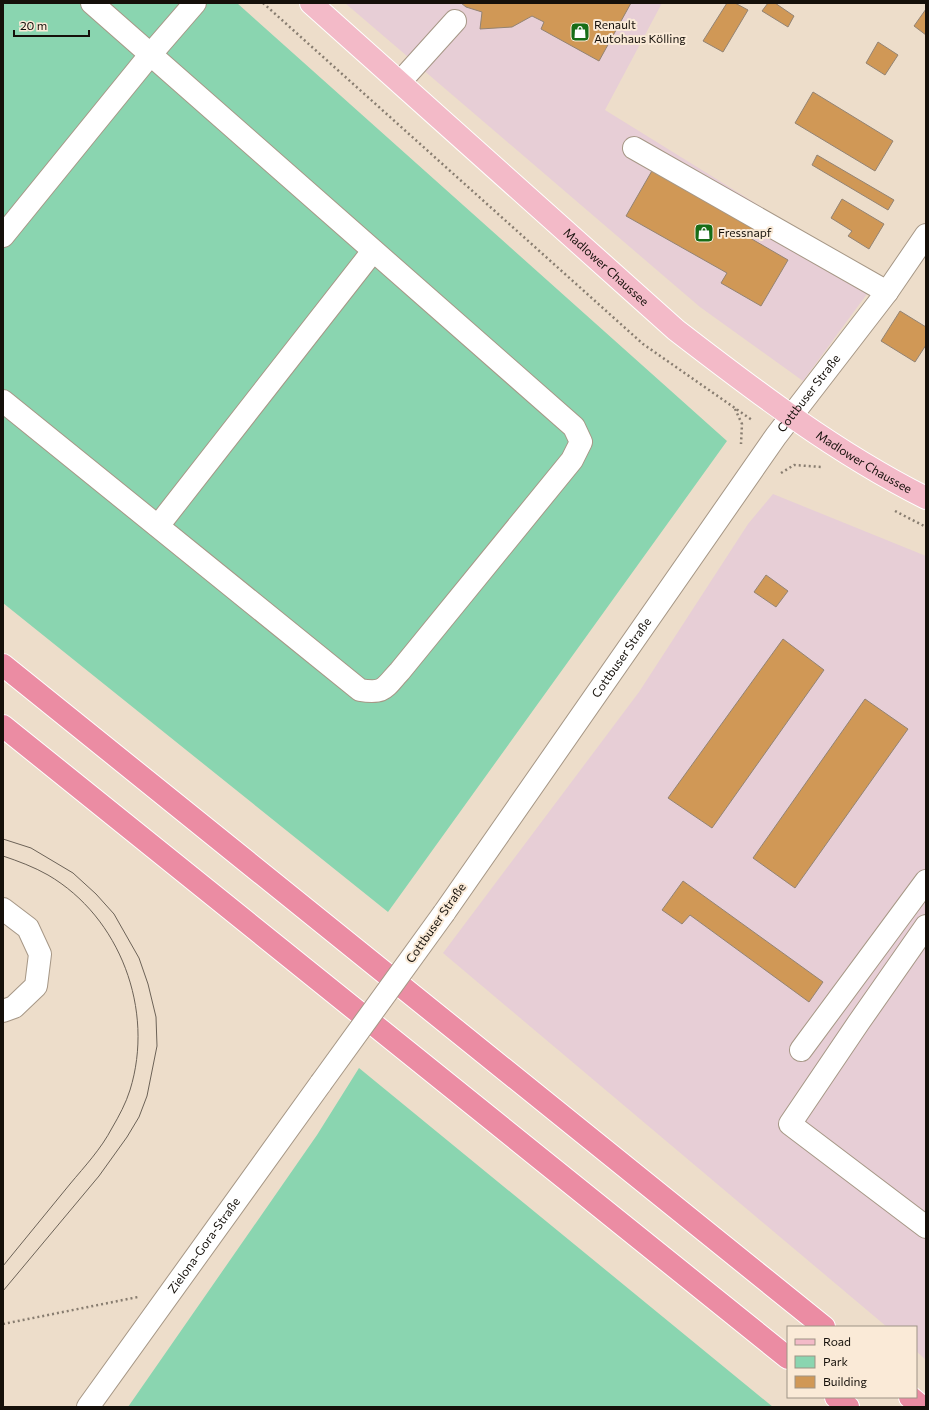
<svg xmlns="http://www.w3.org/2000/svg" width="929" height="1410" font-family="Commissioner,sans-serif">
<rect width="100%" height="100%" fill="#edddca"/>
<!-- commercial -->
<path fill="#e7ced6" d="M345,3H662L605,110L878,279L803,381L700,307Z
M773,494L926,556V1360L916,1351V1327H887L443,953L639,692L748,524Z"/>
<!-- green -->
<path fill="#8ad5b0" d="M3,3H237L727,441L388,912L3,603Z
M359,1068L773,1407H128L317,1135Z"/>
<!-- building -->
<path fill="#d09856" stroke="#938373" d="M461,3H631L599,61L541,29L544,22L532,16L512,27L480,29L482,12L466,7Z
M727,3H735L748,10L723,52L703,41Z
M768,3H775L794,16L788,27L762,11Z
M926,9V35L914,26Z
M878,42L898,55L885,75L866,63Z
M813,92L893,141L875,171L795,123Z
M817,155L894,200L888,210L812,165Z
M653,169L755,228L750,238L788,260L761,306L721,283L727,273L626,216Z
M842,199L884,224L869,249L848,236L852,231L831,218Z
M900,311L926,327V345L915,362L881,341Z
M766,575L788,591L776,607L754,592Z
M783,639L824,670L712,828L668,798Z
M865,699L908,729L795,888L753,858Z
M683,881L823,982L809,1002L690,915L682,924L662,910Z"/>
<g fill="none" stroke-linecap="round" stroke-linejoin="round">
<defs>
<g id="minor">
<path d="M400,82L455,21"/>
<path d="M634,148L887,292"/>
<path d="M3,236L150,55L195,3"/>
<path d="M3,401L360,690C385,694 384,688 400,671L572,460L581,442L574,427L92,3"/>
<path d="M158,526L373,251"/>
<path d="M3,909L28,928L40,954L36,986L14,1007L3,1011"/>
<path id="s1" d="M444,913L776,436L887,292L926,235"/>
<path d="M926,926L859,1022L790,1124L926,1227"/>
<path d="M801,1050L926,881"/>
<path id="s2" d="M88,1407L321,1083"/>
</g>
<g id="major">
<path id="s3" d="M311,3L676,330C755,391 836,453 926,498"/>
</g>
<path id="highway" d="M3,665L824,1327
M3,726L788,1358
M836,1397L848,1407
M910,1397L922,1407"/>
</defs>
<!-- minor casing -->
<use href="#minor" stroke="#a69786" stroke-width="24"/>
<!-- major casing -->
<use href="#major" stroke="#fff" stroke-width="24"/>
<!-- highway casing -->
<use href="#highway" stroke="#fff" stroke-width="24"/>
<!-- path -->
<path stroke="#887d70" stroke-width="2.5" stroke-dasharray="2 3" stroke-linecap="butt" d="M263,3L643,344L752,420
M735,409L742,424L741,444
M781,473L794,465L822,467
M895,511L926,527
M3,1324L138,1297"/>
<!-- minor -->
<use href="#minor" stroke="#fff" stroke-width="22"/>
<!-- major -->
<use href="#major" stroke="#f3bac8" stroke-width="22"/>
<!-- highway -->
<use href="#highway" stroke="#eb8ca3" stroke-width="22"/>
<!-- tram -->
<path stroke="#6c6257" stroke-width="1" d="M3,839L31,848L73,873L96,894L114,914L139,958L148,984L156,1017L157,1046L147,1096L139,1117L127,1137L99,1176L3,1291
M3,856C18,861 34,867 48,875C120,917 155,1010 130,1090C126,1103 119,1116 112,1128C101,1149 85,1166 70,1184C48,1211 25,1239 3,1266"/>
<defs>
<path id="minor-bridge" d="M321,1083L444,913"/>
</defs>
<!-- minor-bridge casing -->
<use href="#minor-bridge" stroke="#a69786" stroke-width="24" stroke-linecap="butt"/>
<!-- minor-bridge -->
<use href="#minor-bridge" stroke="#fff" stroke-width="22"/>
</g>
<!-- icons -->
<defs>
<symbol id="shop-square" viewBox="-11 -11 22 22"><rect x="-9" y="-9" width="18" height="18" rx="4" fill="#176d17" stroke="#faead7"/><path d="M-5-2.5h2.3a2.7 3.5 0 0 1 5.4 0H5L5.5 6h-11ZM-1.5-2.5h3a1.5 2.3 0 0 0-3 0Z" fill="#fff"/></symbol>
</defs>
<g fill-rule="evenodd">
<use href="#shop-square" x="569" y="21" width="22" height="22"/>
<use href="#shop-square" x="693" y="222" width="22" height="22"/>
</g>
<g text-anchor="middle" stroke-width="4" stroke-linejoin="round" paint-order="stroke">
<!-- poi labels -->
<g font-size="12" fill="#15100a" stroke="#faead7" text-anchor="start">
<text x="594" y="29">Renault<tspan x="594" dy="14">Autohaus Kölling</tspan></text>
<text x="718" y="237">Fressnapf</text>
</g>
<!-- street labels -->
<g font-size="12" fill="#15100a" stroke="#faead7">
<text dy="4" stroke="none"><textPath href="#s3" startOffset="396">Madlower Chaussee</textPath></text>
<text dy="4" stroke="none"><textPath href="#s1" startOffset="635">Cottbuser Straße</textPath></text>
<text dy="4" stroke="none"><textPath href="#s3" startOffset="720">Madlower Chaussee</textPath></text>
<text dy="4" stroke="none"><textPath href="#s1" startOffset="311">Cottbuser Straße</textPath></text>
<text transform="translate(436 923) rotate(-55)" y="4">Cottbuser Straße</text>
<text dy="4" stroke="none"><textPath href="#s2" startOffset="199">Zielona-Gora-Straße</textPath></text>
</g>
</g>
<!-- border -->
<rect width="929" height="1410" fill="none" stroke="#15100a" stroke-width="8"/>
<!-- legend -->
<rect x="787" y="1326" width="130" height="72" fill="#faead7" stroke="#9e9385"/>
<rect x="795" y="1339" width="20" height="6" fill="#f3bac8" stroke="#9e9385"/>
<text x="823" y="1346" font-size="12" fill="#15100a">Road</text>
<rect x="795" y="1356" width="20" height="12" fill="#8ad5b0" stroke="#9e9385"/>
<text x="823" y="1366" font-size="12" fill="#15100a">Park</text>
<rect x="795" y="1376" width="20" height="12" fill="#d09856" stroke="#9e9385"/>
<text x="823" y="1386" font-size="12" fill="#15100a">Building</text>
<!-- scale -->
<path d="M14 30v6h75v-6" fill="none" stroke="#15100a" stroke-width="2"/>
<text x="20" y="30" font-size="12" fill="#15100a" stroke="#faead7" stroke-width="3" paint-order="stroke">20 m</text>
</svg>
